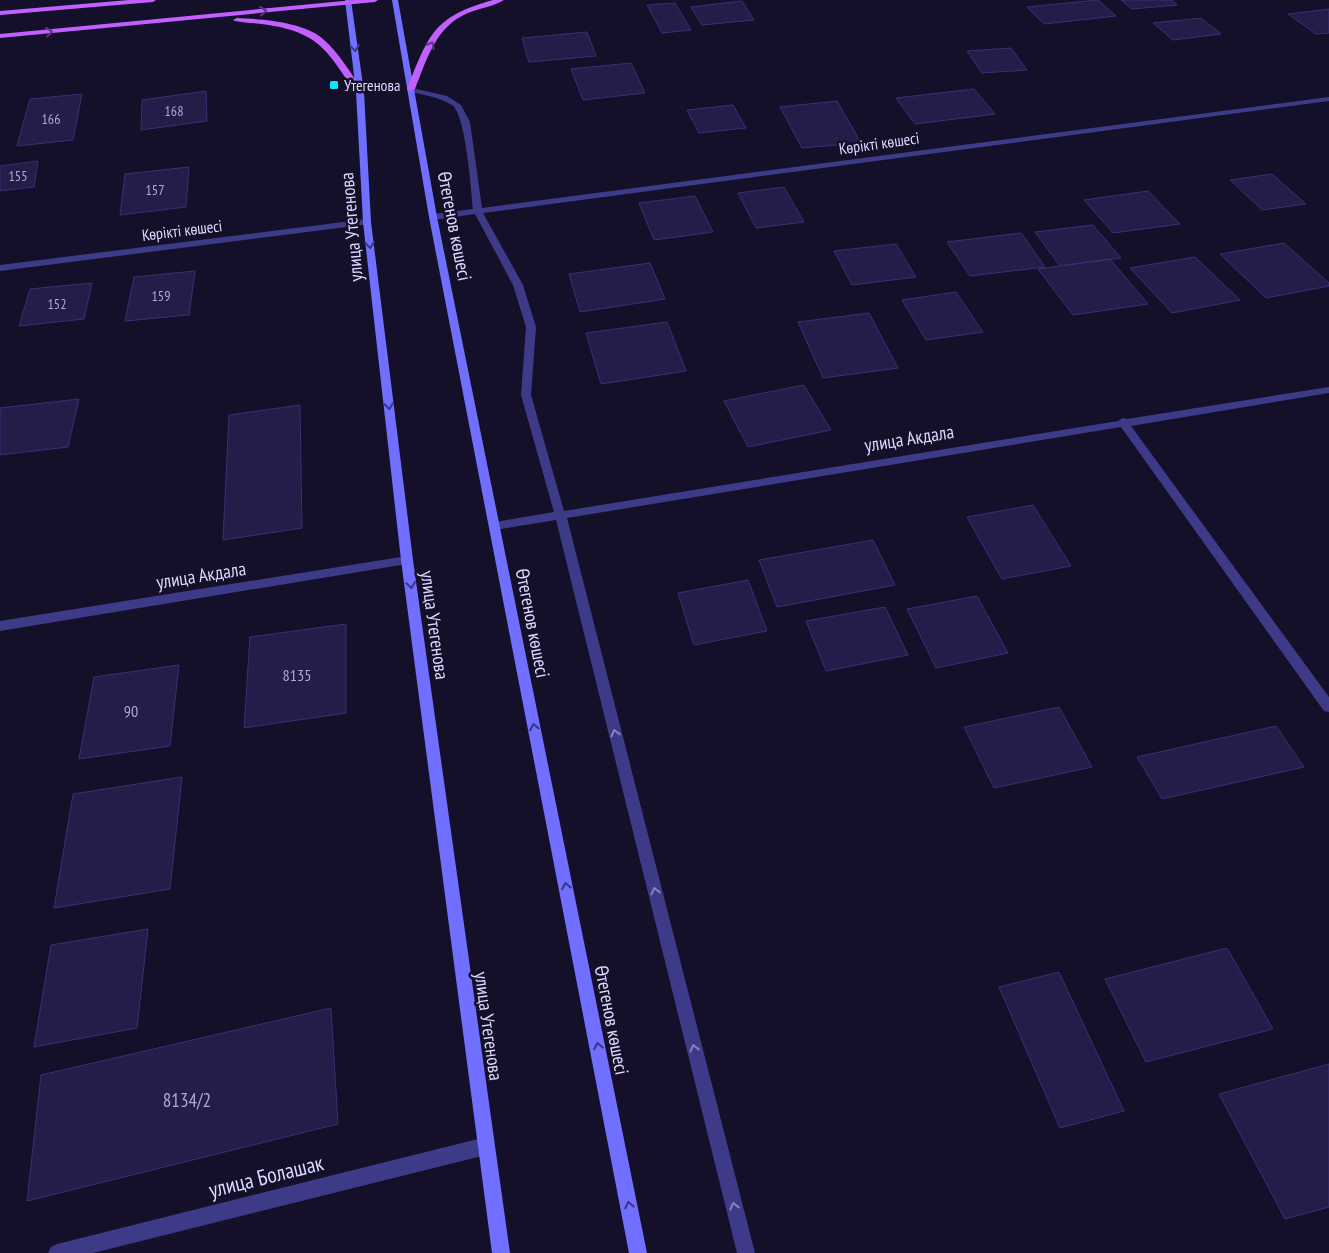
<svg xmlns="http://www.w3.org/2000/svg" width="1329" height="1253" font-family="'PT Sans Narrow',sans-serif">
<rect width="100%" height="100%" fill="#141029"/>
<!-- building -->
<path fill="#251c4a" stroke="#3c2e76" d="M1098,0L1116,16L1044,24L1027,7Z
M1121,0H1172L1177,5L1132,9Z
M742,1L754,20L702,25L691,7Z
M675,3L691,30L662,33L647,5Z
M1329,9V33L1316,34L1288,14Z
M1201,18L1221,34L1173,40L1153,23Z
M587,32L596,56L529,62L522,38Z
M1011,48L1027,70L982,73L967,51Z
M631,63L645,93L583,100L571,69Z
M974,89L995,114L915,124L896,98Z
M206,91L207,121L141,130L142,100Z
M82,94L73,140L17,146L30,99Z
M837,101L861,143L802,148L780,107Z
M733,105L746,128L699,133L687,110Z
M38,161L34,187L0,191V166Z
M189,167L186,207L120,215L125,174Z
M1272,174L1306,204L1262,210L1230,180Z
M784,187L804,222L756,228L738,193Z
M1148,191L1180,224L1113,233L1084,200Z
M695,196L713,232L654,240L639,203Z
M1093,225L1121,258L1060,266L1035,232Z
M1021,233L1045,267L970,276L947,242Z
M1284,243L1329,283V286L1266,298L1220,254Z
M896,244L916,277L852,285L834,251Z
M1195,257L1240,300L1172,313L1130,268Z
M1110,259L1148,304L1073,315L1038,269Z
M650,263L665,299L580,312L569,274Z
M195,271L189,315L125,321L134,277Z
M92,283L84,319L19,326L30,289Z
M956,292L983,332L926,340L902,300Z
M869,313L898,368L823,378L798,322Z
M667,322L686,371L601,384L586,333Z
M804,385L831,430L748,447L724,401Z
M79,399L68,447L0,455V408Z
M300,405L302,528L223,540L229,415Z
M1033,505L1071,566L1002,579L967,517Z
M873,540L895,585L777,607L759,560Z
M748,580L767,631L694,645L678,593Z
M977,596L1008,653L936,668L907,609Z
M885,607L908,655L826,671L806,621Z
M346,624V713L244,728L250,637Z
M179,665L170,746L79,759L94,677Z
M1059,707L1092,767L994,788L964,727Z
M1276,726L1304,767L1162,799L1137,757Z
M182,777L170,889L54,908L73,794Z
M148,929L137,1028L34,1047L51,945Z
M1227,948L1273,1029L1146,1062L1105,979Z
M1059,972L1124,1111L1060,1128L999,987Z
M331,1008L338,1124L27,1201L41,1075Z
M1329,1064V1207L1285,1219L1219,1094Z"/>
<g fill="none" stroke-linecap="round" stroke-linejoin="round">
<!-- minor -->
<path fill="#3d3b87" fill-rule="evenodd" d="M408,87L447,96L461,105L470,122L482,208L1329,97V101L483,213L523,285L536,327L531,395L564,511L1118,421L1123,418L1127,419L1329,387V393L1131,426L1329,697V712L1324,711L1121,427L567,518L755,1253H737L556,520L495,530L489,526L495,522L554,512L521,395L526,327L513,285L475,214L433,220L429,217L433,214L473,209C471,189 466,115 452,105C439,97 423,95 408,91Z
M367,219L370,220V224L0,271V265Z
M407,556L413,560L407,564L0,631V621Z
M486,1137L492,1140L495,1146L492,1152L486,1155L93,1253H48L51,1247L57,1244Z"/>
<!-- secondary -->
<path fill="#716fff" fill-rule="evenodd" d="M345,0H351L364,92L371,222L413,560L510,1253H492L401,560L363,222L356,92Z
M392,0H398L437,217L647,1253H629L429,217Z"/>
<!-- primary -->
<path fill="#c15fff" fill-rule="evenodd" d="M129,0H156L153,2L0,15V11Z
M354,0H378L375,2L0,38V34Z
M493,0H504C495,6 480,8 468,13C436,26 427,59 415,89L408,91L407,89C429,34 433,17 493,0Z
M237,18C262,19 304,22 323,39C340,54 351,74 364,92L357,94C328,54 323,34 269,25C258,23 246,23 235,21L233,20Z"/>
</g>
<!-- one-way arrows -->
<defs><path id="oneway-chevron" d="M-2-3.5L2.5 0L-2 3.5" fill="none" stroke-width="1.6" stroke-linecap="round" stroke-linejoin="round" transform="scale(1.25)"/></defs>
<g stroke="#623489">
<use href="#oneway-chevron" transform="translate(263 11) rotate(-6)"/>
<use href="#oneway-chevron" transform="translate(49 32) rotate(-6)"/>
<use href="#oneway-chevron" transform="translate(431 45) rotate(-61)"/>
</g>
<g stroke="#39367f">
<use href="#oneway-chevron" transform="translate(355 48) rotate(82)"/>
<use href="#oneway-chevron" transform="translate(370 245) rotate(83)"/>
<use href="#oneway-chevron" transform="translate(389 406) rotate(83)"/>
<use href="#oneway-chevron" transform="translate(411 585) rotate(82)"/>
<use href="#oneway-chevron" transform="translate(534 727) rotate(-101)"/>
<use href="#oneway-chevron" transform="translate(566 886) rotate(-101)"/>
<use href="#oneway-chevron" transform="translate(598 1046) rotate(-101)"/>
<use href="#oneway-chevron" transform="translate(629 1205) rotate(-101)"/>
</g>
<g stroke="#8582bd">
<use href="#oneway-chevron" transform="translate(615 733) rotate(-104)"/>
<use href="#oneway-chevron" transform="translate(655 891) rotate(-104)"/>
<use href="#oneway-chevron" transform="translate(694 1048) rotate(-104)"/>
<use href="#oneway-chevron" transform="translate(734 1206) rotate(-104)"/>
</g>
<!-- markers -->
<rect fill="#05e8fe" stroke="#141029" stroke-width="2" x="329" y="80" width="10" height="10" rx="2.5"/>
<g text-anchor="middle" stroke-width="5" stroke-linejoin="round" paint-order="stroke">
<!-- far-number labels -->
<g font-size="14" fill="#aea9d2">
<text x="174" y="116">168</text>
<text x="51" y="124">166</text>
<text x="18" y="181">155</text>
<text x="155" y="195">157</text>
<text x="161" y="301">159</text>
<text x="57" y="309">152</text>
</g>
<!-- far-poi labels -->
<g font-size="16" fill="#dcd8ff" stroke="#141029" text-anchor="start">
<text x="344" y="91">Утегенова</text>
</g>
<!-- far-street labels -->
<g font-size="16" fill="#dcd8ff" stroke="#141029">
<text transform="translate(879 143) rotate(-8)" y="6">Көрікті көшесі</text>
<text transform="translate(182 230) rotate(-7)" y="6">Көрікті көшесі</text>
</g>
<!-- number labels -->
<g font-size="16" fill="#aea9d2">
<text x="297" y="681">8135</text>
<text x="131" y="717">90</text>
</g>
<!-- street labels -->
<g font-size="19" fill="#dcd8ff" stroke="#141029">
<text transform="translate(455 226) rotate(79)" y="7">Өтегенов көшесі</text>
<text transform="translate(351 227) rotate(-95)" y="7">улица Утегенова</text>
<text transform="translate(909 438) rotate(-9)" y="7">улица Акдала</text>
<text transform="translate(201 575) rotate(-9)" y="7">улица Акдала</text>
<text transform="translate(533 623) rotate(79)" y="7">Өтегенов көшесі</text>
<text transform="translate(435 625) rotate(82)" y="7">улица Утегенова</text>
<text transform="translate(612 1020) rotate(79)" y="7">Өтегенов көшесі</text>
<text transform="translate(489 1026) rotate(82)" y="7">улица Утегенова</text>
</g>
<!-- near-number labels -->
<g font-size="19" fill="#aea9d2">
<text x="187" y="1107">8134/2</text>
</g>
<!-- near-street labels -->
<g font-size="22" fill="#dcd8ff" stroke="#141029">
<text transform="translate(266 1176) rotate(-14)" y="8">улица Болашак</text>
</g>
</g>
</svg>
